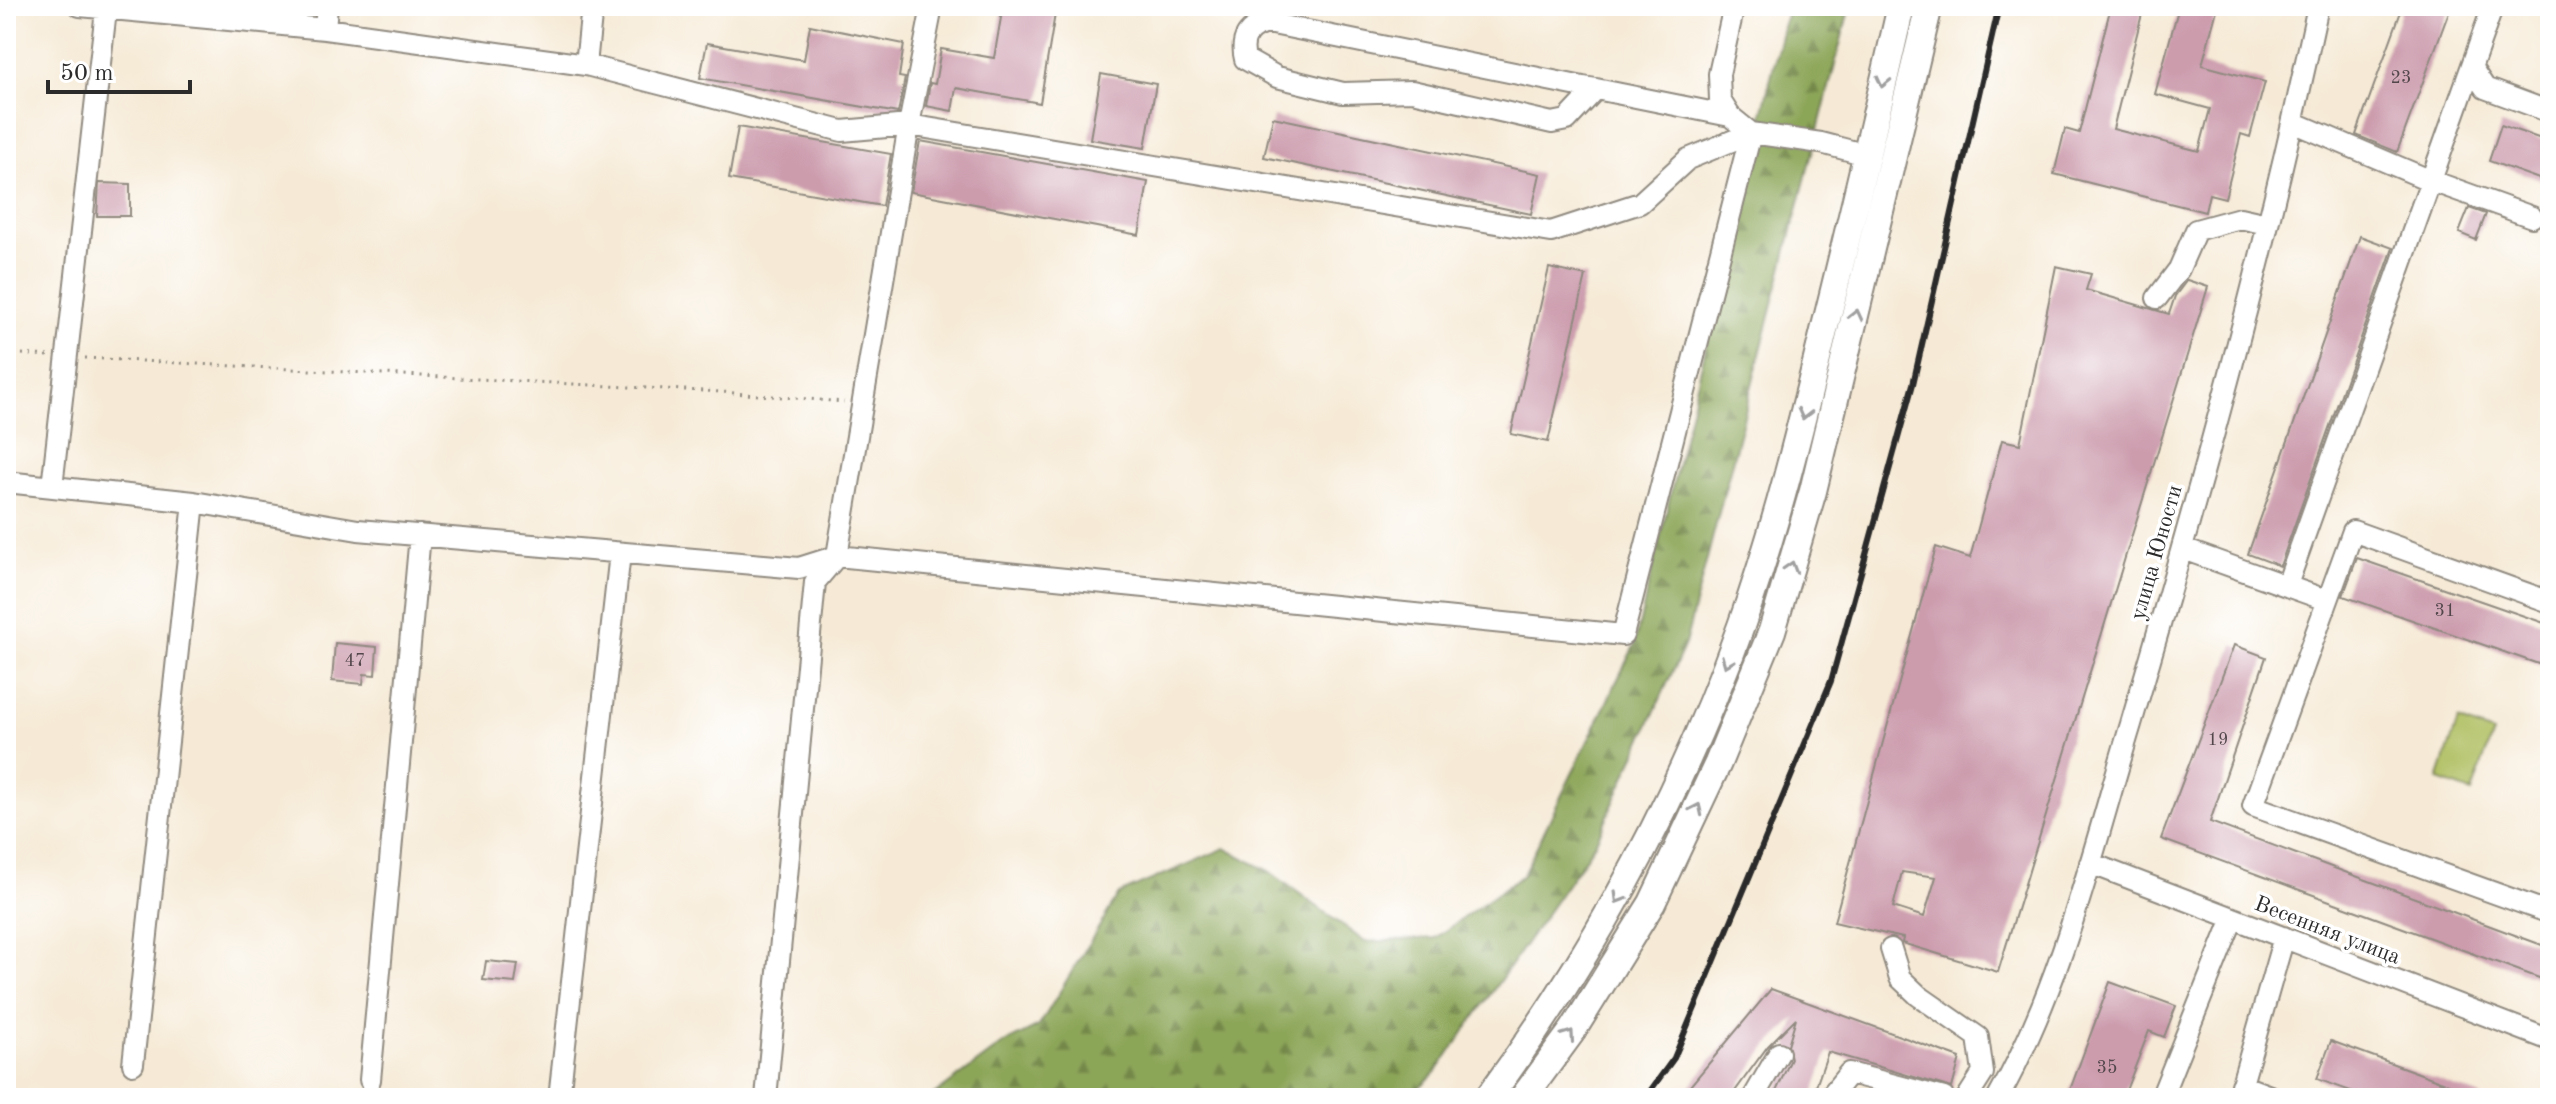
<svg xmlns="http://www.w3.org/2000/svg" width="2556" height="1104" font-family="'Old Standard TT',serif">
<defs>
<pattern id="forest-firs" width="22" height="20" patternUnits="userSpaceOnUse" patternTransform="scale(2)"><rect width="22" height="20" fill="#8ca659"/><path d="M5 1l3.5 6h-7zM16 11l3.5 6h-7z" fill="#73874a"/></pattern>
</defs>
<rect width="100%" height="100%" fill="#fff"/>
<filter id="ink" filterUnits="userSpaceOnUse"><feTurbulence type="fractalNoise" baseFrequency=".0125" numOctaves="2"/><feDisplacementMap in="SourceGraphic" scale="16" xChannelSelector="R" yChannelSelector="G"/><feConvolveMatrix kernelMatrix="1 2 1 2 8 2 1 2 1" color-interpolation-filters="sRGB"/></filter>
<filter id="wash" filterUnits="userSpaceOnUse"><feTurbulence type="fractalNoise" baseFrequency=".006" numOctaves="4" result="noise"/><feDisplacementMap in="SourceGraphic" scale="32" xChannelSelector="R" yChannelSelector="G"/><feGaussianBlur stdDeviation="1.8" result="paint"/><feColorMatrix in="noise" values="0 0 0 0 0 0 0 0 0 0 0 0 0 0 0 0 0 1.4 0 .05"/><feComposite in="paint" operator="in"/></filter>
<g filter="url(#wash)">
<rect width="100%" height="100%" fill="#f6ead6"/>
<!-- forest -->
<path fill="url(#forest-firs)" stroke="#5c6842" stroke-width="2" d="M1788,6H1850L1685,644L1595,844L1437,1071L1408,1098H930L1003,1044L1039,1026L1119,894L1225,848L1269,871L1365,942L1435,938L1523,875L1634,646Z"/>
<!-- pitch -->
<path fill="#b0c063" stroke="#6e7647" stroke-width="2" d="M2458,720L2493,733L2472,792L2438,780Z"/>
<g id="blocks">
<!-- building -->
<path fill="#cc9cad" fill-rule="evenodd" d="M1003,6L1055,14L1040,103L956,88L952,111L926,106L930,83L935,84L941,49L994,58Z
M2111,6H2144L2113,129L2199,151L2210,109L2155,94L2179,6H2218L2202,65L2265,82L2250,137L2241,134L2225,198L2209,194L2205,212L2054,174L2065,129L2079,133Z
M2403,6H2451L2397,152L2356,135Z
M810,25L904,44L899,77L905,78L898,113L700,78L707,43L804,60Z
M1101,74L1156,84L1145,148L1090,139Z
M1273,117L1540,174L1531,214L1264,157Z
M2501,125L2550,142V183L2489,161Z
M738,127L891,154L882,206L729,179Z
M920,141L1148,182L1139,235L911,192Z
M99,183L130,184V216H97Z
M2469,208L2486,214L2476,240L2459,233Z
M2360,236L2393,248L2280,566L2248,554Z
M2056,266L2091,274L2086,290L2169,314L2175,296L2187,280L2208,287L1998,972L1902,943L1903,938L1834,922L1936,547L1970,558L2002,440L2020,444ZM1902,872L1936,877L1924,917L1893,907Z
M1549,268L1586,276L1548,442L1511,434Z
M2357,558L2550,625V668L2343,596Z
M335,643L377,647L375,675L364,674L363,684L332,681Z
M2234,645L2266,657L2210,822L2550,948V982L2161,839Z
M486,961L518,964L515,983L483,980Z
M2110,982L2176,1006L2164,1037L2149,1031L2123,1098H2067Z
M1771,989L1960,1058L1952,1088L1828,1052L1812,1098H1773L1791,1059L1788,1045L1796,1018L1768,1046L1730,1098H1680Z
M2331,1041L2481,1096V1098H2370L2317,1079Z"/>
</g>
</g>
<g filter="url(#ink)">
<use href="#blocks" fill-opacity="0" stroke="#908a80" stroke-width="2"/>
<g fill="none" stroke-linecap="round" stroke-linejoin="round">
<defs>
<path id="minor" d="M80,6L325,29L586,65L842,131L909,125L1551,232L1640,203L1688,159L1751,133
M1734,6L1719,74L1720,100L1730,116L1751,133L1821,143L1867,155
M930,17L909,125L837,556L1623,635L1751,133
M325,29L327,6
M586,65L592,6
M2473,70L2485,88L2550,112
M1596,89L1567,120L1552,123L1412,91L1343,93L1277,77L1245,59C1240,39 1248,27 1268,23L1583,87L1596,89L1730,116
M2293,122L2429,180L2532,217
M2157,298L2179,269L2196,230L2240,218L2267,224
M6,482L194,502L358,530L799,568L837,556
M52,487L106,10
M2183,549L2326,600
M2287,585L2493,6
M2550,602L2353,531L2253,806L2550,913
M2090,863L2550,1040
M1891,949L1900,978L1919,996L1978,1037L1983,1073L1967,1098
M133,1064L194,502
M370,1080L420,535
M2241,1085L2275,1098
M559,1098L620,553
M766,1098L815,582L837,556
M1753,1098L1779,1053
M1829,1098L1849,1073L1944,1098
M1998,1098C2063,983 2093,849 2131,724C2201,487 2267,248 2318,6
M2161,1098L2233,918
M2238,1098L2284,937"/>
<path id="major" d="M1488,1098C1595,953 1680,796 1741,626C1775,531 1799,433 1823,335C1850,226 1876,116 1901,6
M1523,1098L1573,1030L1652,903L1718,763L1772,631L1813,491L1929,6"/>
</defs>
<!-- minor casing -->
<use href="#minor" stroke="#908a80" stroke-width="24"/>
<!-- major casing -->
<use href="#major" stroke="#908a80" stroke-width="30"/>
<!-- path -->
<path stroke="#908a80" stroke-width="3" stroke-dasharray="2 6" stroke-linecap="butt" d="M6,353L49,356
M85,358L722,392L844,402"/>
<!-- minor -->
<use href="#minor" stroke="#fff" stroke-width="20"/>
<!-- major -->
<use href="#major" stroke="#fff" stroke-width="26"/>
<!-- rail -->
<path stroke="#2b2b2b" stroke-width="6" d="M1645,1098L1674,1058L1831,681L1913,384L1999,6"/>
</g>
<!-- one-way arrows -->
<defs><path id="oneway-chevron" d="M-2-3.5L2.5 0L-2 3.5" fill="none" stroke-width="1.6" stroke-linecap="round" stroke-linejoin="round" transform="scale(2)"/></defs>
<g stroke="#a0a0a0">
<use href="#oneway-chevron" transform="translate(1883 82) rotate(103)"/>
<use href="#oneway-chevron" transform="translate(1856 315) rotate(-77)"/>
<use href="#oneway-chevron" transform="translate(1804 414) rotate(104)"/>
<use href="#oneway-chevron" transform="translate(1791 567) rotate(-73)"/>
<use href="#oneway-chevron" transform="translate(1727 662) rotate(112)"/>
<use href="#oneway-chevron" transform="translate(1697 809) rotate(-65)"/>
<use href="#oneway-chevron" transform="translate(1619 898) rotate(121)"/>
<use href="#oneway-chevron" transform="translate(1569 1035) rotate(-55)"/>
</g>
</g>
<g text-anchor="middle" stroke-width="7" stroke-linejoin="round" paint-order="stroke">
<!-- number labels -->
<g font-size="18" fill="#53474c">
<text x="2401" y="83">23</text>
<text x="2445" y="616">31</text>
<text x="355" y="666">47</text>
<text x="2218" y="745">19</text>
<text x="2107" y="1073">35</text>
</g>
<!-- street labels -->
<g font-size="22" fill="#2b2b2b" stroke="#fff">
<text transform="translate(2155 552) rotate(-74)" y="8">улица Юности</text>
<text transform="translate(2328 929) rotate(21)" y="8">Весенняя улица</text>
</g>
</g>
<!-- margin -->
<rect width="2556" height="1104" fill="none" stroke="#fff" stroke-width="32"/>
<!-- scale -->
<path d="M48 80v12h142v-12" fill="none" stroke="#2b2b2b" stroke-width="4"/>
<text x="60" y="80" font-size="24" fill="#2b2b2b" stroke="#ffffff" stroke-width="6" paint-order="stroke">50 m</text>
</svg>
